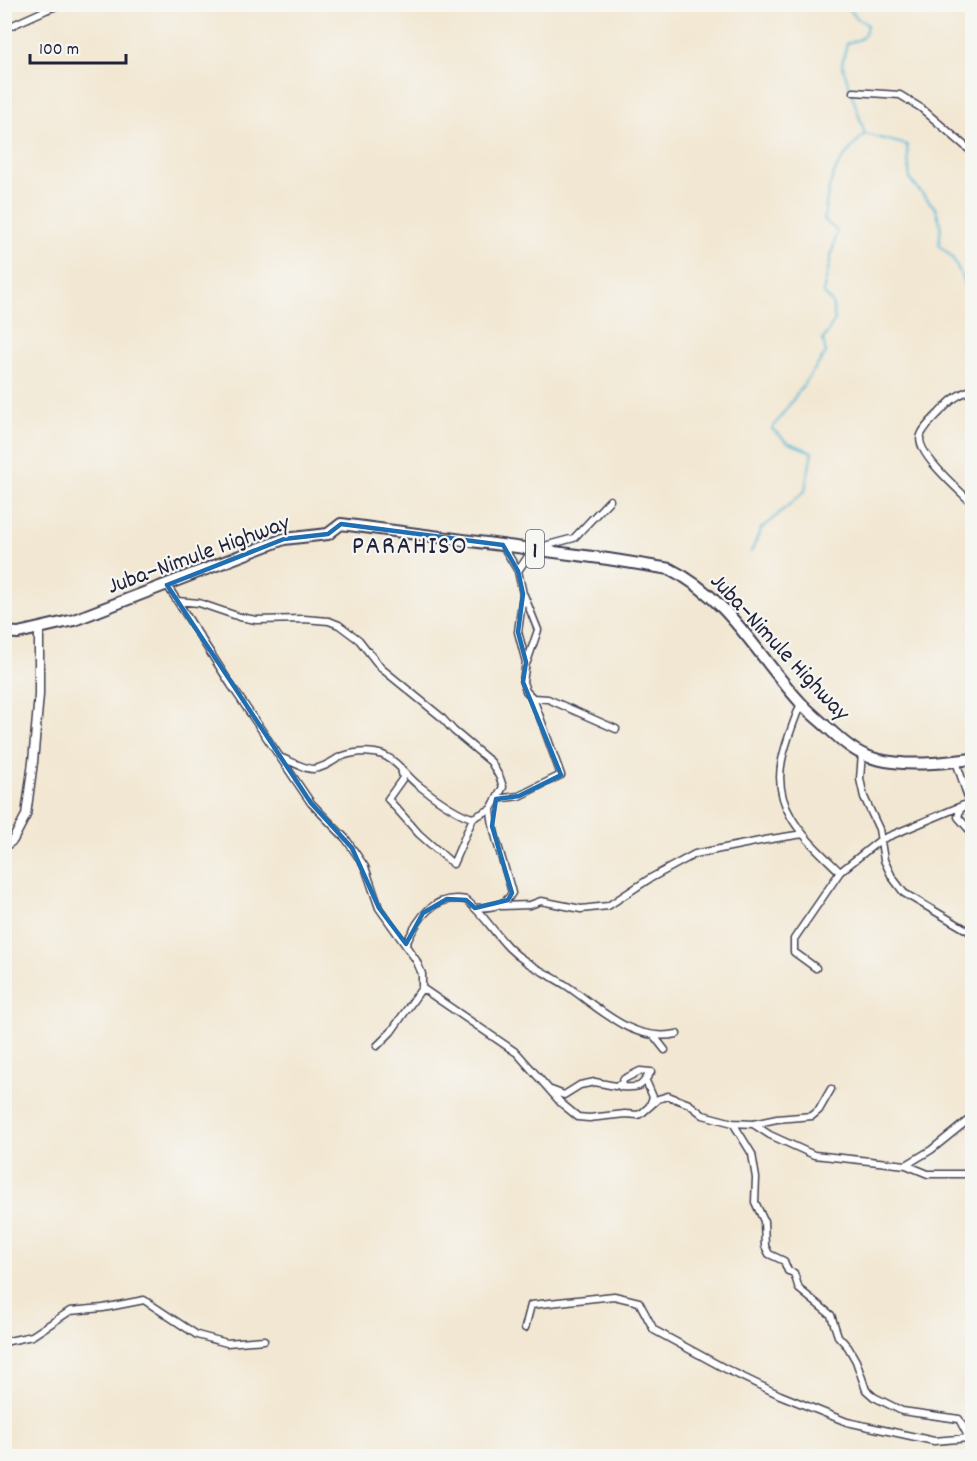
<svg xmlns="http://www.w3.org/2000/svg" width="977" height="1461" font-family="Dekko,sans-serif">
<rect width="100%" height="100%" fill="#f6f6f2"/>
<filter id="ink" filterUnits="userSpaceOnUse"><feTurbulence type="fractalNoise" baseFrequency=".0167" numOctaves="2"/><feDisplacementMap in="SourceGraphic" scale="12" xChannelSelector="R" yChannelSelector="G"/><feConvolveMatrix kernelMatrix="1 2 1 2 8 2 1 2 1" color-interpolation-filters="sRGB"/></filter>
<filter id="wash" filterUnits="userSpaceOnUse"><feTurbulence type="fractalNoise" baseFrequency=".008" numOctaves="4" result="noise"/><feDisplacementMap in="SourceGraphic" scale="24" xChannelSelector="R" yChannelSelector="G"/><feGaussianBlur stdDeviation="1.35" result="paint"/><feColorMatrix in="noise" values="0 0 0 0 0 0 0 0 0 0 0 0 0 0 0 0 0 1.4 0 .05"/><feComposite in="paint" operator="in"/></filter>
<g filter="url(#wash)">
<rect width="100%" height="100%" fill="#f2e7d2"/>
<g fill="none" stroke-linecap="round" stroke-linejoin="round">
<!-- stream -->
<path stroke="#54b6d3" stroke-width="2" d="M844,4L858,19L867,24C866,39 860,40 847,43L842,64L865,134L907,145L910,180L936,209L941,226L939,245L952,257L972,298
M751,552L761,529L805,491L812,452L787,442L772,429L826,353L823,340L835,320L832,303L823,292L837,231L824,220C828,178 835,163 865,134"/>
</g>
</g>
<g filter="url(#ink)">
<g fill="none" stroke-linecap="round" stroke-linejoin="round">
<defs>
<path id="minor" d="M4,29L46,10L62,4
M854,92L900,95L921,108L972,152
M972,390C958,393 948,403 939,413C933,419 924,427 921,435C913,451 961,492 972,503
M503,546L518,571
M167,585L231,685L311,803L346,839L365,867L379,908L416,960L422,974V988L517,1053L561,1103L578,1117L589,1118L625,1114L638,1115L642,1113L658,1099L668,1096L689,1104L703,1115L733,1123L753,1124L770,1135L814,1155L906,1165L931,1150L972,1117
M524,595L538,630L527,662
M177,601L199,603L240,617L256,620L304,619L329,621L339,625L359,640L381,668L440,716L454,731L491,762L500,778L503,787L491,809L473,818
M533,698L548,699L616,729
M801,703C794,721 786,741 782,760C771,811 808,840 840,872L880,840L964,805
M862,754L860,779L864,797L879,829L884,860L892,877L904,893L972,933
M282,758C291,761 304,769 313,769C323,768 330,763 338,758C351,752 369,750 383,755C398,761 406,776 418,785C431,795 458,815 473,818L453,864L419,834L388,799L403,778L401,768
M956,761L969,801L960,810L958,817L972,833
M496,799L519,796L561,775L533,698L526,691L523,682L526,662L518,632L523,594L518,571L533,549L574,538L610,500
M501,906L530,905L541,901L581,909L608,906L649,879L695,854L765,840L803,834
M475,908C490,907 503,908 512,893C505,865 493,838 491,809
M406,944C418,918 433,894 466,900C483,913 494,933 509,948C526,965 547,973 567,986C601,1009 632,1043 677,1034
M816,968L794,952V939L840,872
M654,1036L665,1050
M377,1046L391,1032L422,988
M646,1081L653,1097L650,1105
M551,1090L564,1095L580,1085L595,1082L615,1086L621,1084L624,1079L640,1071L651,1072C640,1087 642,1088 621,1087V1084
M733,1123L752,1154L756,1178L755,1202L764,1221L765,1246L769,1254L784,1261L788,1271L794,1273L799,1289L831,1315L838,1336L848,1347L856,1361L866,1390L874,1397L902,1411L959,1419L969,1438
M753,1124L777,1119L812,1116L819,1110L831,1089
M906,1165L928,1174H972
M525,1328L531,1305L614,1296L639,1302L654,1330L724,1368L780,1395L847,1422L934,1441L969,1438L972,1442
M4,1342L32,1336L70,1311L103,1308L144,1300L197,1335L227,1343L264,1340"/>
<path id="tertiary" d="M4,847L13,840L26,815L33,762L39,695V628"/>
<path id="primary" d="M4,632L18,633L74,620L284,539L328,534L341,524L608,559L670,569C729,598 757,655 800,702C808,711 818,719 827,727C842,741 856,754 876,759C907,767 941,763 972,759"/>
</defs>
<!-- minor casing -->
<use href="#minor" stroke="#414052" stroke-width="9"/>
<!-- tertiary casing -->
<use href="#tertiary" stroke="#414052" stroke-width="11"/>
<!-- primary casing -->
<use href="#primary" stroke="#414052" stroke-width="14"/>
<!-- minor -->
<use href="#minor" stroke="#fff" stroke-width="6"/>
<!-- tertiary -->
<use href="#tertiary" stroke="#fff" stroke-width="8"/>
<!-- primary -->
<use href="#primary" stroke="#fff" stroke-width="10"/>
</g>
</g>
<!-- marked area -->
<path fill="none" stroke="#1f6fb2" stroke-width="4.5" stroke-linejoin="round" d="M341,524L503,545L518,571L523,594L518,632L526,662L523,682L561,775L519,796L496,799L492,826L512,893L508,900L475,908L466,900L447,899L423,913L406,944L379,908L352,848L311,803L167,585L284,539L328,534Z"/>
<g text-anchor="middle" stroke-width="4.5" stroke-linejoin="round" paint-order="stroke">
<!-- shield labels -->
<rect fill="#f6f6f2" stroke="#626272" stroke-width="1.5" x="526" y="530" width="18" height="38" rx="4.5"/>
<g font-size="22" font-weight="bold" fill="#22223b">
<text x="535" y="557">1</text>
</g>
<!-- street labels -->
<g font-size="24" fill="#22223b" stroke="#f6f6f2">
<text transform="translate(198 553) rotate(-20)" y="8">Juba–Nimule Highway</text>
<text transform="translate(781 646) rotate(47)" y="8">Juba–Nimule Highway</text>
</g>
<!-- quarter labels -->
<g font-size="27" letter-spacing="1.5" fill="#22223b" stroke="#f6f6f2">
<text x="410" y="553">PARAHISO</text>
</g>
</g>
<!-- margin -->
<rect width="977" height="1461" fill="none" stroke="#f6f6f2" stroke-width="24"/>
<!-- scale -->
<path d="M30 54v9h96v-9" fill="none" stroke="#22223b" stroke-width="3"/>
<text x="39" y="54" font-size="18" fill="#22223b" stroke="#f6f6f2" stroke-width="4.5" paint-order="stroke">100 m</text>
</svg>
